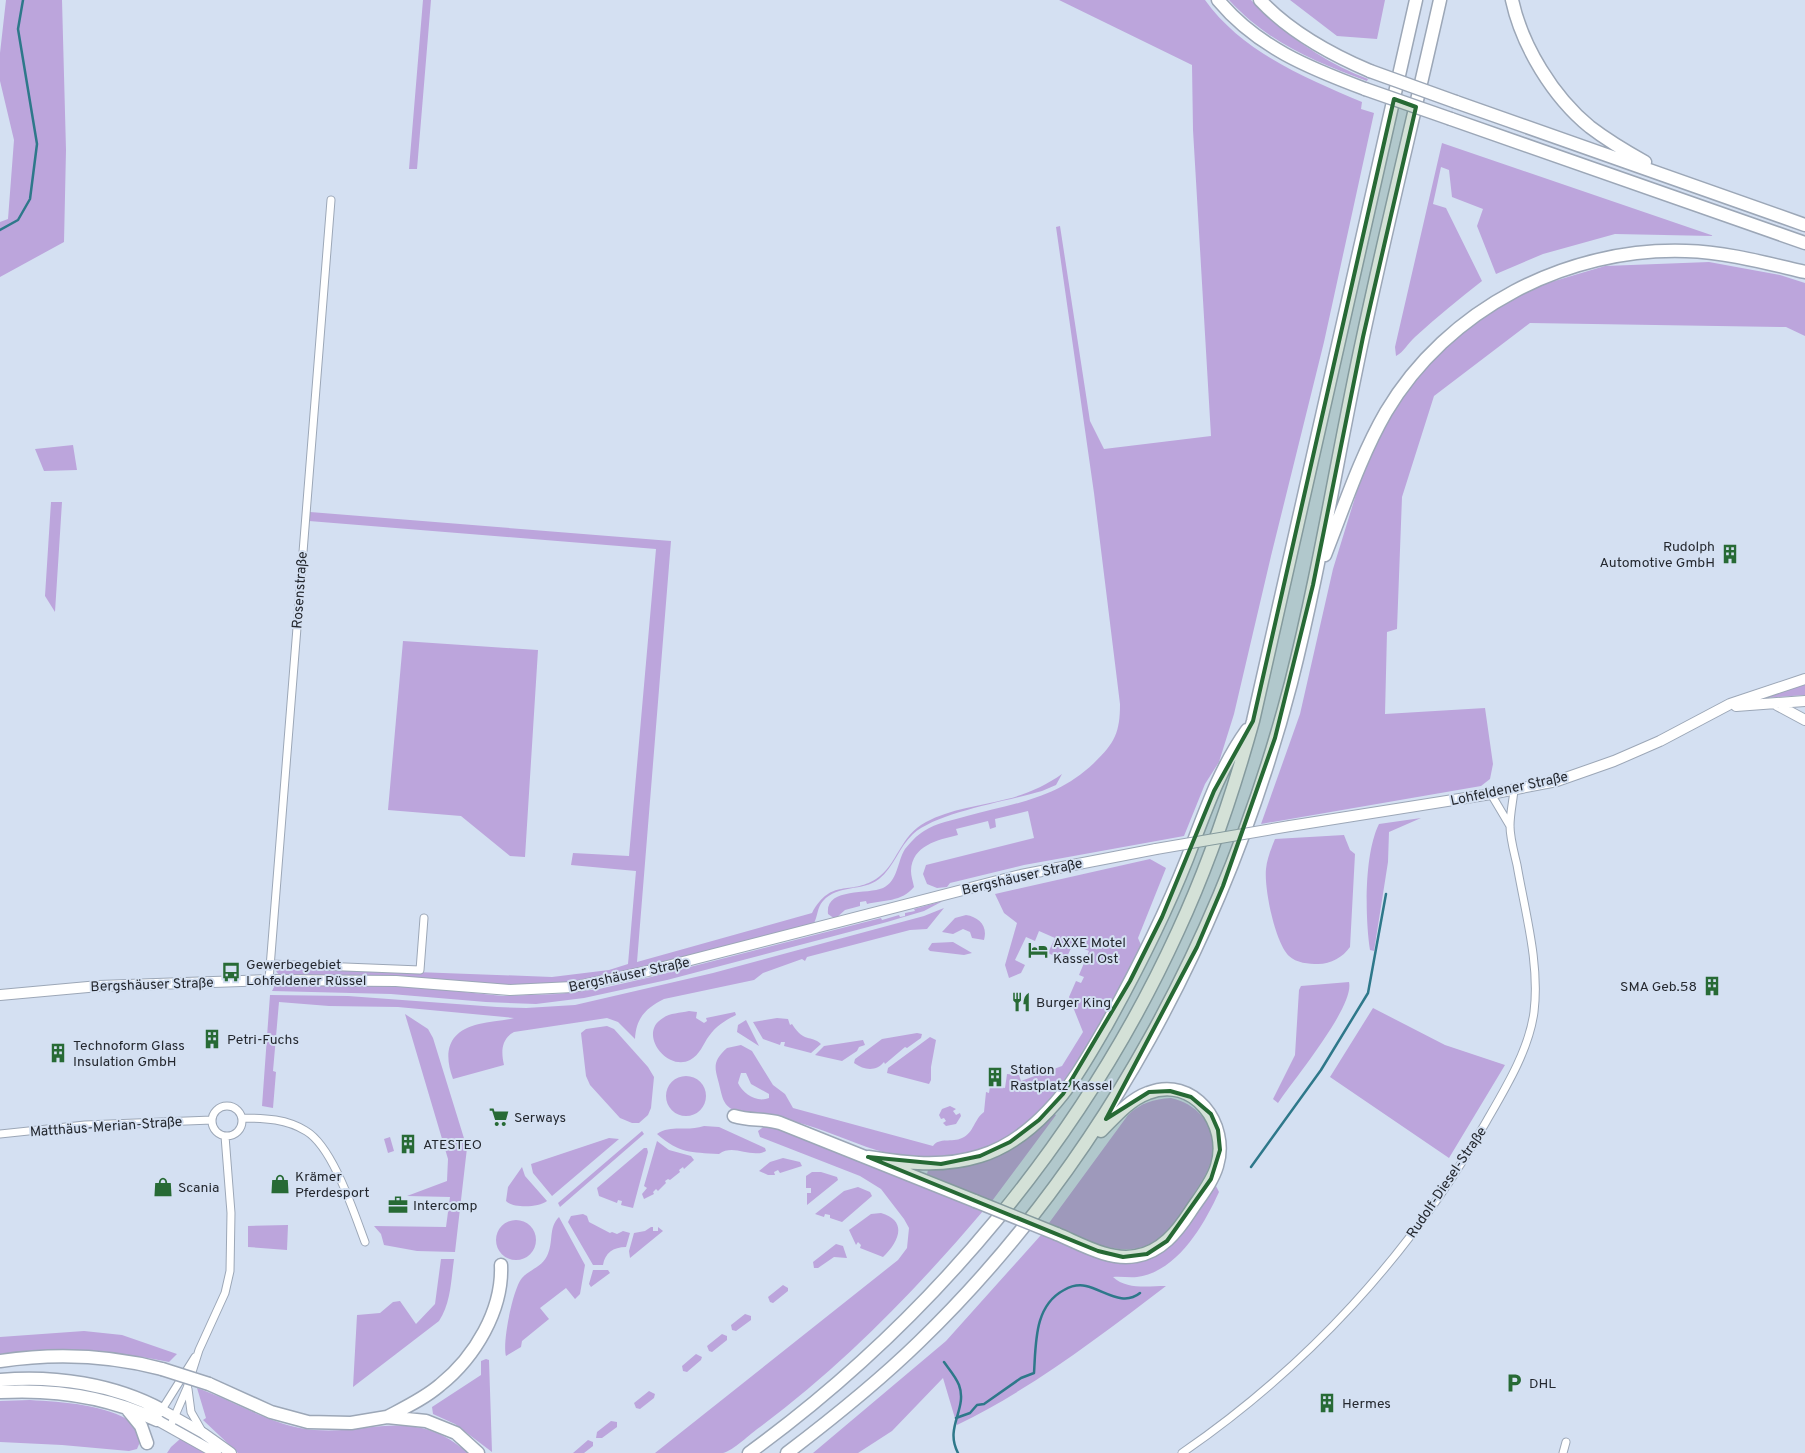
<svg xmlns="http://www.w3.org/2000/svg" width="1805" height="1453" font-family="Overpass,sans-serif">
<rect width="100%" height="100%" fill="#d4e0f2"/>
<!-- green -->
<path fill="#bca5dc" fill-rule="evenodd" d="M6,0H62L66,150L64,242L0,277V222L8,219L14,140L0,81V53Z
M423,0H431L417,169H409Z
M1059,0H1205C1242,52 1306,78 1362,102L1361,109L1374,113L1324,342L1271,556L1234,714L1219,762L1205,784L1184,836L1024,865L950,883L947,887L937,888L927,884L923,874L926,865L1034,838L1028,811L995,819L996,827L990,829L988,821L956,829L958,835C938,840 912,845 911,871C911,876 913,882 914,887C902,902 883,900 867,904L866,901L860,902V906L845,910L835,919L828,914C825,887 867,895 883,888C898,881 897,862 905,849C910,843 917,835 924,831C936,823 953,820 967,816C1015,803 1056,799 1094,763C1115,743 1120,732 1120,704L1094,493L1056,227L1060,226L1090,421L1104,449L1211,436L1193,130L1192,65Z
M1229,0H1251C1284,34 1323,62 1368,79L1367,81C1313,61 1269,43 1229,0Z
M1290,0H1385L1377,39L1337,36Z
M1442,143L1714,236L1615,234L1543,254L1496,274L1477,226L1483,209L1452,197L1449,170L1441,167L1433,204L1446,208L1482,281C1459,299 1437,317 1415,337C1408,343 1404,352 1396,356L1395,347Z
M1709,262L1780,275L1805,283V336L1786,327L1530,323L1434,396L1402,497L1397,629L1387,632L1385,714L1485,708L1493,764L1490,779L1481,786L1261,824L1300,714L1333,569L1365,465L1400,400L1428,363L1485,312L1541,285L1605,266Z
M73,445L77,470L44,471L35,449Z
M51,502H62L55,612L45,596Z
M310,512L671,541L637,962L812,913C832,877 849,896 876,879C897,866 900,835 926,822C950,809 980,806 1007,799C1027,794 1045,786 1062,774L1056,785L1042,791C1008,801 937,812 913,834C899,847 894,867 879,879C862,892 838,884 823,901C817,907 818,917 813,925L585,981L517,986L279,975L276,971L282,967L552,977L609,970L628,964L636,871L571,865L573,853L629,856L656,549L309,521Z
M403,641L538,650L525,857L510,856L461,816L388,810Z
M1805,684V695L1763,698Z
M1421,818L1389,832L1388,862L1374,951L1370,950C1365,917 1364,854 1379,824Z
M1344,835L1350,850L1355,854L1350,947C1343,957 1331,964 1318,964C1309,964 1296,963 1289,956C1275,943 1264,888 1266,869C1267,859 1271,849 1275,839Z
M1150,859L1166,868L1138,938L1141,945C1113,1000 1063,1102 1012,1134C989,1149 961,1158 933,1159C882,1161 837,1131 788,1120C769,1116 746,1120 730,1108C723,1103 722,1096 720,1088C716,1070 710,1063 727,1048L741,1045L752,1051L773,1085L785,1094L793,1108L933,1146C939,1137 952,1143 962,1138C974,1133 974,1119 984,1112L986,1092L989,1093L990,1086L1005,1088L1007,1074L1019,1075L1021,1081L1062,1066L1083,1032L1069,997L1076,981L1081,983L1084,977L1079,975L1089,951L1073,944L1065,961L1048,953L1055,938L1039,931L1035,941L1026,937L1015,960L1025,965L1021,973L1009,978L1005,965L1017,923L1004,913L995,894ZM741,1073H746L751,1084L769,1094V1098C757,1103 743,1094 738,1083Z
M943,901L924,911L887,922L667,980L584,998L536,1004L486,1002L391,994L272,991L275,985H396L503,996L558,994L599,989L651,977L881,918L882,920L899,915L900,917L905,916V913L915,911L914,909Z
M944,908L927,929L910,930L807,957L805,961L802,959L763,973L754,980L664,999C646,1008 636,1018 635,1039L618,1022L607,1018L514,1032C501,1039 501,1052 504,1065L453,1079C443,1052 448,1031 479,1024C490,1021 504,1021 514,1018L398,1007L329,1006L279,1002L273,1071L276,1072L273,1108L262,1106L270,995L348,996L497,1007L526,1008L575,1005L713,973L924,916Z
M966,915C979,917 988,926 984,940L972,938L970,932L963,929L953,934L942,932L955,918Z
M953,942L972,953L964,955L930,951L928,949L932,943Z
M1349,982C1355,1006 1294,1079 1278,1103L1273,1099L1295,1055L1299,990L1301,986Z
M1373,1008L1445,1045L1505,1065L1449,1158L1330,1077Z
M689,1011L697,1012L696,1018L704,1023L707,1021L706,1018L735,1012L736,1015C726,1020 716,1026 709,1036C703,1044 700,1055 690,1060C667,1072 637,1033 663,1018C670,1013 680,1013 689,1011Z
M405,1014L428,1029L433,1038L467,1148L455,1252L417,1251L384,1245L381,1234L374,1226L446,1227L450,1197L407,1196L447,1181L448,1159Z
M777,1018L788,1019L790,1025L792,1024C805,1044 810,1034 821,1044L811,1053L784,1046L785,1042H781L780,1045L763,1039L753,1022Z
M746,1020L759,1046L737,1032L738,1025Z
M607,1026L614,1029L648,1067L654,1077L651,1108L648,1115L639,1123H632L620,1118L590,1085L586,1076L581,1033L586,1029Z
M917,1033L922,1034L921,1038L907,1048L905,1047L885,1064L884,1062C877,1071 865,1071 854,1063L855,1059L882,1039Z
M930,1037L936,1040L931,1067V1080L929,1084L887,1073L888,1068Z
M863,1040L865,1045L859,1047L857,1051L842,1061L815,1055L824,1046Z
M666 1096a20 20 0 1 1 40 0a20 20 0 1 1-40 0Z
M1171,1098C1203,1105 1222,1135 1209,1167C1204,1180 1195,1191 1188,1203C1173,1224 1160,1247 1132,1249C1104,1252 1074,1234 1049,1223L1128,1115C1141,1103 1153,1099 1171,1098Z
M950,1106L956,1109L953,1111L956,1115L960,1113L961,1116L956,1124L946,1126L943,1123L946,1121L944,1118L941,1119L939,1115L942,1109Z
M1053,1113L1056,1115L992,1201L927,1174L928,1170L951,1168Z
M766,1125H772L983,1211C915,1291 844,1364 760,1427C751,1433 733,1451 723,1453C709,1453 671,1453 655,1453L898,1260L907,1248L909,1228L904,1219L881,1189L860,1176L760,1137L758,1131Z
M704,1126L719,1127L765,1148L766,1151C750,1159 734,1143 719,1154C690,1152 680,1154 657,1134C671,1124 687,1132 704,1126Z
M642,1131L644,1134L560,1207L558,1203Z
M390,1137L394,1151L388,1153L384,1139Z
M609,1138L619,1139L552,1196L533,1173L531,1164Z
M657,1141L669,1150L691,1156L694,1160L684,1169L683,1167L679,1170L680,1172L670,1180L668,1179L665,1181L666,1183L658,1191L656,1189L653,1192L654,1194L644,1199L642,1194L647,1188L644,1186Z
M644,1148H647L648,1152L633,1208L621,1205L622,1201L618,1200L617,1203L599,1196L597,1188Z
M783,1158L800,1162L802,1166L780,1173L778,1170L774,1172L775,1175H768L759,1171L770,1162Z
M522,1167L525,1176L547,1201C538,1208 512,1208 506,1201L508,1187Z
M812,1172H821L837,1177L838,1180L807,1205V1193H811V1188H806V1176Z
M1215,1184L1219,1192C1204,1225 1177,1272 1137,1277C1129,1278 1121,1276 1113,1277C1127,1290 1148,1286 1166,1286C1099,1337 1033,1388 957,1425L943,1378L892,1431L858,1453H813L946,1341L1041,1235L1098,1257L1146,1260L1165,1251L1175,1242Z
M858,1187L870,1192L872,1196L842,1222L830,1218V1215L825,1214L824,1217L815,1214L844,1191Z
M881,1213C909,1221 898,1243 883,1257L860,1248L861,1245L858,1242L856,1245L849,1230L871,1214Z
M583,1214L587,1216L589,1222L610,1233L612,1232L617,1234L623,1231L630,1233L626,1247C613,1247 605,1253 603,1265H593L568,1222L571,1216Z
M559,1217L585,1265L580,1294L575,1299L566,1288L540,1308L549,1319L522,1341L521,1347L506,1356C502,1343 513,1288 522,1278C530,1269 541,1268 547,1256C554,1242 548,1228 559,1217Z
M496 1240a20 20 0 1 1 40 0a20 20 0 1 1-40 0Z
M288,1225L287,1250L248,1247V1226Z
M651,1227H653V1231H658V1227L663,1231L630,1258L629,1251L634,1233L645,1231Z
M836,1244L843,1246L847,1258L834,1257L818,1268H814L813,1262Z
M441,1259H454C451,1280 451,1303 439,1321L353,1387L357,1315L380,1313L393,1302L400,1301L416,1324L435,1304Z
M593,1270H608L610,1273L591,1287L589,1284Z
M783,1285L788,1288V1291L773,1303L770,1302L768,1297Z
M745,1314L751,1316V1320L736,1331L732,1330L731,1325Z
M84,1331L122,1335L177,1354L169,1362C112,1351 58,1346 0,1354V1337Z
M722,1334L727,1336V1340L712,1352L709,1351L707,1346Z
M696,1354L702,1357L701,1360L687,1372L683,1371L682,1366Z
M486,1359L489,1360L492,1452L455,1424L433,1414L432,1407L481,1375V1361Z
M197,1388C232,1400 264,1421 300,1428C365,1440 409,1402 468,1453H238L203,1420L206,1418Z
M649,1391L655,1394L654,1398L640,1409L636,1408L634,1403Z
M30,1400C63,1402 105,1404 134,1423L140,1442L137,1449L129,1451L62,1445L0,1442V1401Z
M611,1421L617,1422V1427L602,1438H596L597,1432Z
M180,1439H183L210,1453H167L171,1447Z
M588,1440L593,1442V1446L584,1453H573Z"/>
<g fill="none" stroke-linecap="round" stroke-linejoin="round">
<!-- stream -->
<path stroke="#2e788a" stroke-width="2.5" d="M0,230L18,220L30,199L37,144L18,29L23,0
M1251,1167L1321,1070L1368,993L1386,894
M944,1362C949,1369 956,1377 959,1385C968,1409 944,1427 958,1453
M956,1418L970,1413L977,1405L984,1404L1021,1378L1034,1373C1036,1343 1034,1306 1064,1290C1071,1286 1077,1284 1086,1286C1104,1290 1123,1307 1140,1293"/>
<defs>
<path id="street" d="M1491,794L1510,826
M270,964L420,970L424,918
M269,980L331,200
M212 1121a15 15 0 1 1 30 0a15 15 0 1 1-30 0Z
M243,1118C265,1118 287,1119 306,1131C333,1147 354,1213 365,1242
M0,1134L85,1125L212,1120
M188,1389L191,1412L203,1433
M161,1411L195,1357
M170,1427L187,1388L199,1350L225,1293L230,1271L231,1213L225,1136
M1182,1453C1307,1367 1411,1254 1486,1122C1505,1089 1529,1050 1534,1012C1540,964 1525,912 1517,865C1514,852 1510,838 1510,826C1510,814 1513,801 1514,790
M1563,1453L1566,1442"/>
<path id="secondary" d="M1777,705L1805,720
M1736,706L1805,701
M1290,826L1491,794L1557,781L1614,761L1660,741L1730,704L1805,679
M0,995L99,986L269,980L396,981L510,990L573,987L648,971L1021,875L1156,849
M162,1410L203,1433L231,1453
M157,1420L216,1453"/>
<path id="highway" d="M1218,0C1257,47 1309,68 1365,89
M1260,0C1290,32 1330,54 1370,71
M1512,0C1522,46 1553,97 1590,127C1607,140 1627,152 1645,162
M1456,102L1805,225
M1451,119L1805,243
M1325,555C1344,507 1360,457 1386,412C1447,309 1567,247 1686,251C1726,252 1766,263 1805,272
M734,1116C750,1121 764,1118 780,1123L975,1201
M868,1157C906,1163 941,1168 980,1156C1006,1148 1030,1130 1048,1111C1072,1086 1089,1055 1106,1026C1136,972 1164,917 1187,859C1204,815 1219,769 1247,730
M1057,1234C1081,1244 1109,1261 1136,1256C1161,1252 1177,1232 1190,1212C1199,1198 1212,1183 1217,1166C1230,1124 1193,1075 1148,1093C1129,1100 1115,1117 1101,1131
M0,1361C54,1353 109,1355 162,1369
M0,1380C54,1375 114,1384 162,1410
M209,1384L271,1412L308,1422L351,1423L387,1417L426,1421L456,1433L478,1453
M0,1392C54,1389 108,1397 157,1420
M128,1410L141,1426L147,1443
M387,1417C406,1407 425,1398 440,1385C475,1357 503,1310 501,1265
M749,1453C932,1320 1084,1137 1178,931C1209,864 1233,793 1253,721L1416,0
M787,1453C833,1418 878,1382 919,1342C1103,1164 1227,929 1291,683C1320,569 1338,452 1363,337C1387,224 1415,112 1440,0"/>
</defs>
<!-- street casing -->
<use href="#street" stroke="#9ca7b7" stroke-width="9"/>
<!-- secondary casing -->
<use href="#secondary" stroke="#9ca7b7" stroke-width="12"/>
<!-- highway casing -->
<use href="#highway" stroke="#9ca7b7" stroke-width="15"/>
<!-- street -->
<use href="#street" stroke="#fff" stroke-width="7"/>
<!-- secondary -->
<use href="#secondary" stroke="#fff" stroke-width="10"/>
<!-- highway -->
<use href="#highway" stroke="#fff" stroke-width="12"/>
<defs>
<path id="secondary-bridge" d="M1156,849L1290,826"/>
<path id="highway-bridge" d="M1370,71L1456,102
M1365,89L1451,119
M975,1201L1057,1234
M162,1369L209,1384"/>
</defs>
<!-- secondary-bridge casing -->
<use href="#secondary-bridge" stroke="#9ca7b7" stroke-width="12" stroke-linecap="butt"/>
<!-- highway-bridge casing -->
<use href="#highway-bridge" stroke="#9ca7b7" stroke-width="15" stroke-linecap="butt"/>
<!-- secondary-bridge -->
<use href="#secondary-bridge" stroke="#fff" stroke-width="10"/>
<!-- highway-bridge -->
<use href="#highway-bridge" stroke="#fff" stroke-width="12"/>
</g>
<!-- marked area -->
<path fill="#276a35" fill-opacity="0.2" stroke="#276a35" stroke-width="4" stroke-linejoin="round" d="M1394,99L1416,107L1363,337L1313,585L1275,738L1223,886L1197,947L1106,1119L1149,1092L1170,1091L1191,1097L1211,1114L1218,1130L1220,1150L1211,1179L1167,1241L1147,1254L1123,1257L1098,1251L868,1157L941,1164L980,1156L1010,1142L1039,1120L1063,1094L1130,981L1162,917L1214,791L1253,721Z"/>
<!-- icons -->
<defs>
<symbol id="building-bare" viewBox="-9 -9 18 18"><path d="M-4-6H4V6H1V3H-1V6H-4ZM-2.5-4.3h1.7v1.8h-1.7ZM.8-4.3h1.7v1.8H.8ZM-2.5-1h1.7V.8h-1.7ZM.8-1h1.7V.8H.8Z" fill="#276a35" stroke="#d4e0f2" stroke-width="2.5" paint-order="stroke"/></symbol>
<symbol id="hotel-bare" viewBox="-9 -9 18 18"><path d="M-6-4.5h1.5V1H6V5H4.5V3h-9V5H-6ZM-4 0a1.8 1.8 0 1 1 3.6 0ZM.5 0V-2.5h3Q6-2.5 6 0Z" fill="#276a35" stroke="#d4e0f2" stroke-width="2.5" paint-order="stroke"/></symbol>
<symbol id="bus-bare" viewBox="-9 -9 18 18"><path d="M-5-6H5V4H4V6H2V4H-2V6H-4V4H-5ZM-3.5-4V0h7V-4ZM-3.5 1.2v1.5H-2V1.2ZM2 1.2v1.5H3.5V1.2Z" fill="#276a35" stroke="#d4e0f2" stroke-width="2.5" paint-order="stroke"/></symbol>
<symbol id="restaurant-bare" viewBox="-9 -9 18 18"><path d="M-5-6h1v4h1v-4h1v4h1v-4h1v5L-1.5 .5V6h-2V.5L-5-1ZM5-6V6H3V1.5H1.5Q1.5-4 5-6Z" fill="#276a35" stroke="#d4e0f2" stroke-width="2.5" paint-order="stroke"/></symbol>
<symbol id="supermarket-bare" viewBox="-9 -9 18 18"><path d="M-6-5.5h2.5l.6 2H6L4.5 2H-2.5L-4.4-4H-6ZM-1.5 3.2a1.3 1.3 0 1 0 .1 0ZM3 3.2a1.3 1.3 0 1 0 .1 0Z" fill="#276a35" stroke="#d4e0f2" stroke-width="2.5" paint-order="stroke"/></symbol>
<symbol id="shop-bare" viewBox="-9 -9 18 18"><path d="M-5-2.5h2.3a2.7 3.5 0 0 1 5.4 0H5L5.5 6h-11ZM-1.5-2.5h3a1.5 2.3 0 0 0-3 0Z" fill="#276a35" stroke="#d4e0f2" stroke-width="2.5" paint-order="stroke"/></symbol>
<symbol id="office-bare" viewBox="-9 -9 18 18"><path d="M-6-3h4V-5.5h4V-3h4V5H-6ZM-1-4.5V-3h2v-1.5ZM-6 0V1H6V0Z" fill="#276a35" stroke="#d4e0f2" stroke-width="2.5" paint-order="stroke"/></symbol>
<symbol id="parking-bare" viewBox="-9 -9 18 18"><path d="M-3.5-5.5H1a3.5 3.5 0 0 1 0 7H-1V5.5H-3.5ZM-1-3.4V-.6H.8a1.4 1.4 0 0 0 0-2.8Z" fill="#276a35" stroke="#d4e0f2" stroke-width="2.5" paint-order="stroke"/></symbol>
</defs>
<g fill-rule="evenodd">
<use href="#building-bare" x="1716" y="540" width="28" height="28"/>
<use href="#hotel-bare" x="1024" y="936" width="28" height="28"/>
<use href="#bus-bare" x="217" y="958" width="28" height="28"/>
<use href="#building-bare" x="1698" y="972" width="28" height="28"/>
<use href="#restaurant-bare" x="1007" y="988" width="28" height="28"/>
<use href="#building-bare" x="198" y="1025" width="28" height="28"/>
<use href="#building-bare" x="44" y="1039" width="28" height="28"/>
<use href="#building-bare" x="981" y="1063" width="28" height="28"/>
<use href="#supermarket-bare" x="485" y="1103" width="28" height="28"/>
<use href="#building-bare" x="394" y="1130" width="28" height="28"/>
<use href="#shop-bare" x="266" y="1170" width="28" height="28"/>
<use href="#shop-bare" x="149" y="1173" width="28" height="28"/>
<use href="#office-bare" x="384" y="1191" width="28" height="28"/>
<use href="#parking-bare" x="1500" y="1369" width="28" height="28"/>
<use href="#building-bare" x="1313" y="1389" width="28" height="28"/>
</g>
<g text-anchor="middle" stroke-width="4" stroke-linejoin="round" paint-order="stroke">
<!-- poi labels -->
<g font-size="14" fill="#24282f" stroke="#d4e0f2" text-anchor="start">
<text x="1715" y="551" text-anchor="end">Rudolph<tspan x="1715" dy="16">Automotive GmbH</tspan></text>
<text x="1053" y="947">AXXE Motel<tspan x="1053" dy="16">Kassel Ost</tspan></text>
<text x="246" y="969">Gewerbegebiet<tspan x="246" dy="16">Lohfeldener Rüssel</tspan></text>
<text x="1697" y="991" text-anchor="end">SMA Geb.58</text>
<text x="1036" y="1007">Burger King</text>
<text x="227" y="1044">Petri-Fuchs</text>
<text x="73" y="1050">Technoform Glass<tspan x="73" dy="16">Insulation GmbH</tspan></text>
<text x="1010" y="1074">Station<tspan x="1010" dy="16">Rastplatz Kassel</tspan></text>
<text x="514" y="1122">Serways</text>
<text x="423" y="1149">ATESTEO</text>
<text x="295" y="1181">Krämer<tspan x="295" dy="16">Pferdesport</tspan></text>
<text x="178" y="1192">Scania</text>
<text x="413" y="1210">Intercomp</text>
<text x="1529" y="1388">DHL</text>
<text x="1342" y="1408">Hermes</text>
</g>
<!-- street labels -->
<g font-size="14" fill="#24282f" stroke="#d4e0f2">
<text transform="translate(299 590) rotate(-86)" y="5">Rosenstraße</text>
<text transform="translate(1509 788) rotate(-12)" y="5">Lohfeldener Straße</text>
<text transform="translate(1022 876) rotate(-13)" y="5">Bergshäuser Straße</text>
<text transform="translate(629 974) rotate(-12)" y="5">Bergshäuser Straße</text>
<text transform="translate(152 984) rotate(-2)" y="5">Bergshäuser Straße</text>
<text transform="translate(106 1126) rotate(-4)" y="5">Matthäus-Merian-Straße</text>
<text transform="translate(1446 1182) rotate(-56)" y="5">Rudolf-Diesel-Straße</text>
</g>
</g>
</svg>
